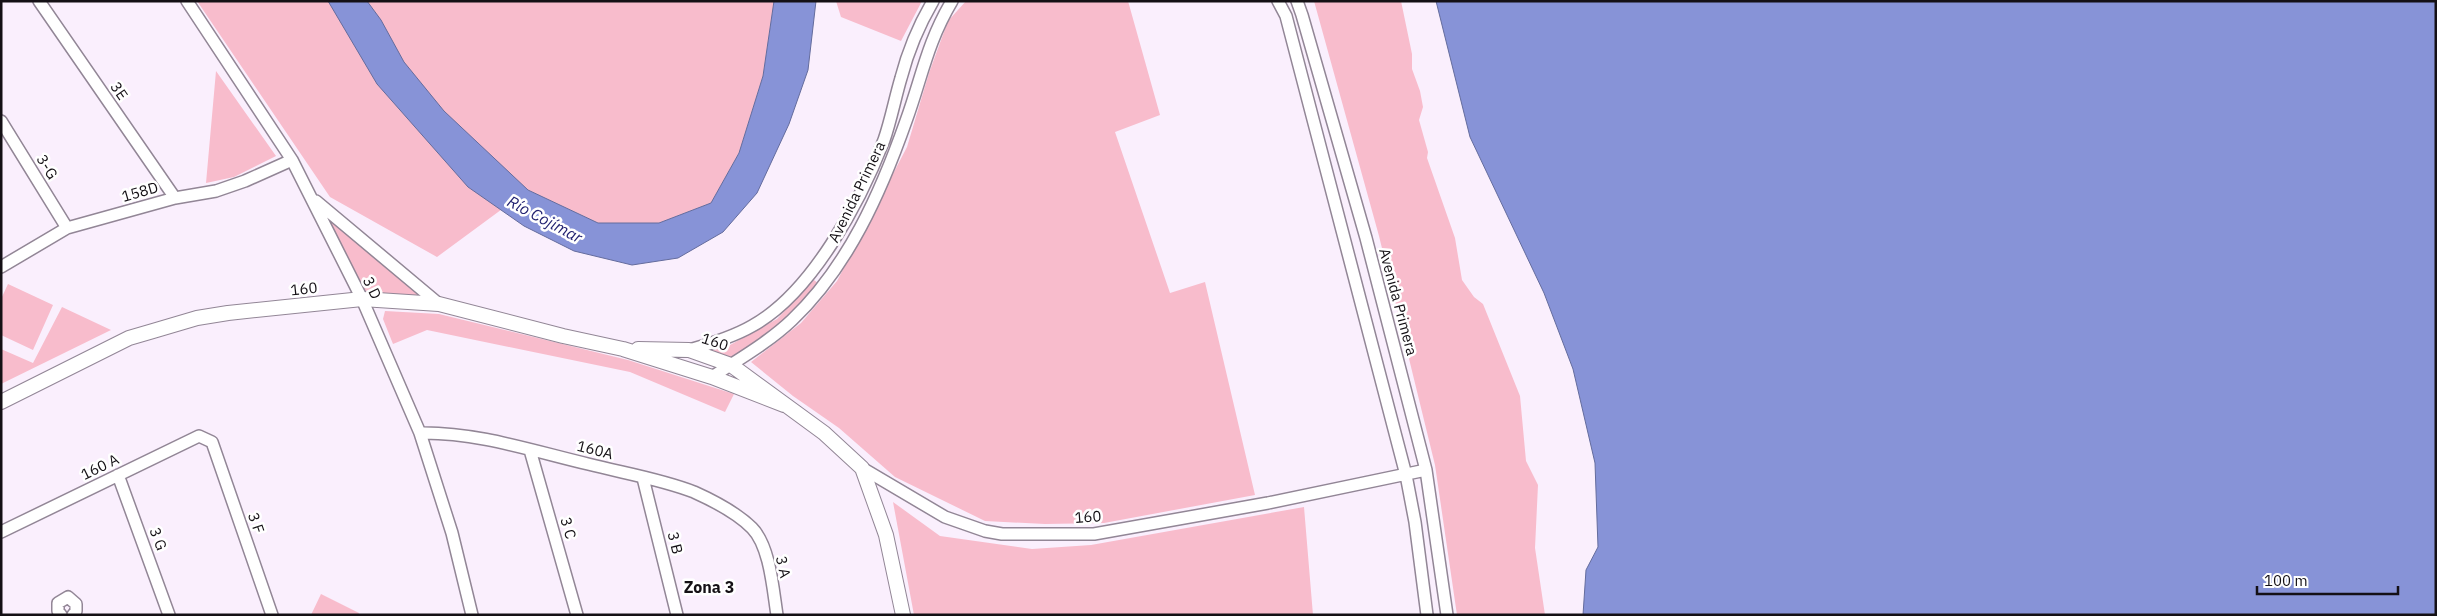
<svg xmlns="http://www.w3.org/2000/svg" width="2437" height="616" font-family="'IBM Plex Sans',sans-serif">
<rect width="100%" height="100%" fill="#faeffd"/>
<!-- green -->
<path fill="#f8bccc" d="M197,1H774L763,76L739,153L711,203L659,223H598L528,190L437,257L330,197Z
M836,1H922L901,41L841,17Z
M966,1H1128L1160,115L1115,132L1170,293L1205,282L1255,495L1104,523L1045,524L985,521L895,477L839,428L793,396L751,362L801,323L837,281L907,147L929,73L948,21Z
M1314,1H1401L1412,54V69L1420,91L1423,107L1419,120L1428,152L1427,158L1455,238L1462,280L1474,297L1483,304L1520,396L1526,461L1538,485L1535,548L1545,615H1457L1435,465L1379,236Z
M216,71L276,156L234,177L206,183Z
M328,217L421,296L363,293Z
M814,280L819,284L780,324L731,358L707,352L730,345L777,319Z
M8,284L53,305L33,350L1,335V299Z
M62,307L111,330L1,384V349L33,363Z
M385,311L439,314L628,360L734,394L725,412L630,372L427,330L393,344L383,319Z
M893,502L940,536L1032,549L1091,545L1304,507L1313,615H914Z
M321,594L359,613L358,615H311Z"/>
<!-- water -->
<path fill="#8793d7" stroke="#646c9d" d="M328,1H367L381,20L404,62L444,111L528,190L598,223H659L711,203L739,153L763,76L774,1H816L808,70L789,124L757,193L723,232L678,258L632,265L574,251L524,226L468,187L377,84Z
M1436,1H2436V615H1583L1586,570L1598,547L1595,463L1573,369L1544,293L1470,137Z"/>
<g fill="none" stroke-linecap="round" stroke-linejoin="round">
<defs>
<path id="minor" d="M39,1L175,198
M187,1L292,160L362,299L420,433L452,533L472,615
M1278,1L1286,16L1406,475L1415,522L1427,615
M1297,1L1302,15L1366,238L1426,470L1447,615
M1,121L67,228
M316,201L439,304
M1,267L67,228L175,198L216,191L245,181L292,160
M689,350C710,344 733,337 752,326C812,293 860,202 884,140C891,120 895,98 901,78C908,51 919,25 933,1
M712,377C739,359 769,342 792,320C848,267 881,192 906,121C922,77 927,43 952,1
M420,433C476,432 533,451 588,464C623,473 661,479 694,492C714,501 737,513 752,528C770,546 773,590 777,615
M530,450L577,615
M862,468L945,517L985,531L1002,534H1094L1268,503L1426,470
M118,475L169,615
M643,478L677,615
M1,532L199,436L212,442L272,615
M61,615L58,611V603L68,597L76,604V611L73,615"/>
<path id="major" d="M638,349L689,350L731,365L824,433L862,468L886,535L903,615
M1,402L129,338L153,331L197,318L228,313L362,299L439,304L563,336L623,349L712,377L784,405"/>
</defs>
<!-- minor casing -->
<use href="#minor" stroke="#928696" stroke-width="14"/>
<!-- major casing -->
<use href="#major" stroke="#928696" stroke-width="16"/>
<!-- minor -->
<use href="#minor" stroke="#fff" stroke-width="11"/>
<!-- major -->
<use href="#major" stroke="#fff" stroke-width="14"/>
</g>
<g text-anchor="middle" stroke-width="5" stroke-linejoin="round" paint-order="stroke">
<!-- street labels -->
<g font-size="15" fill="#141015" stroke="#fff">
<text transform="translate(119 91) rotate(55)" y="5">3E</text>
<text transform="translate(47 167) rotate(58)" y="5">3-G</text>
<text transform="translate(140 192) rotate(-16)" y="5">158D</text>
<text transform="translate(857 192) rotate(-64)" y="5">Avenida Primera</text>
<text transform="translate(372 288) rotate(64)" y="5">3 D</text>
<text transform="translate(304 289) rotate(-6)" y="5">160</text>
<text transform="translate(1398 302) rotate(75)" y="5">Avenida Primera</text>
<text transform="translate(715 342) rotate(18)" y="5">160</text>
<text transform="translate(595 450) rotate(14)" y="5">160A</text>
<text transform="translate(100 467) rotate(-26)" y="5">160 A</text>
<text transform="translate(1088 517) rotate(-4)" y="5">160</text>
<text transform="translate(256 523) rotate(71)" y="5">3 F</text>
<text transform="translate(568 528) rotate(74)" y="5">3 C</text>
<text transform="translate(158 539) rotate(69)" y="5">3 G</text>
<text transform="translate(675 543) rotate(76)" y="5">3 B</text>
<text transform="translate(783 567) rotate(78)" y="5">3 A</text>
</g>
<!-- water labels -->
<g font-size="16" font-style="italic" fill="#222271" stroke="#fff">
<text transform="translate(545 219) rotate(28)" y="6">Río Cojímar</text>
</g>
<!-- neighbourhood labels -->
<g font-size="16" font-weight="bold" fill="#141015" stroke="#fff">
<text x="709" y="593">Zona 3</text>
</g>
</g>
<!-- border -->
<rect width="2437" height="616" fill="none" stroke="#141015" stroke-width="5"/>
<!-- scale -->
<path d="M2257 586v8h141v-8" fill="none" stroke="#141015" stroke-width="2.5"/>
<text x="2264" y="586" font-size="15" fill="#141015" stroke="#ffffff" stroke-width="4" paint-order="stroke">100 m</text>
</svg>
